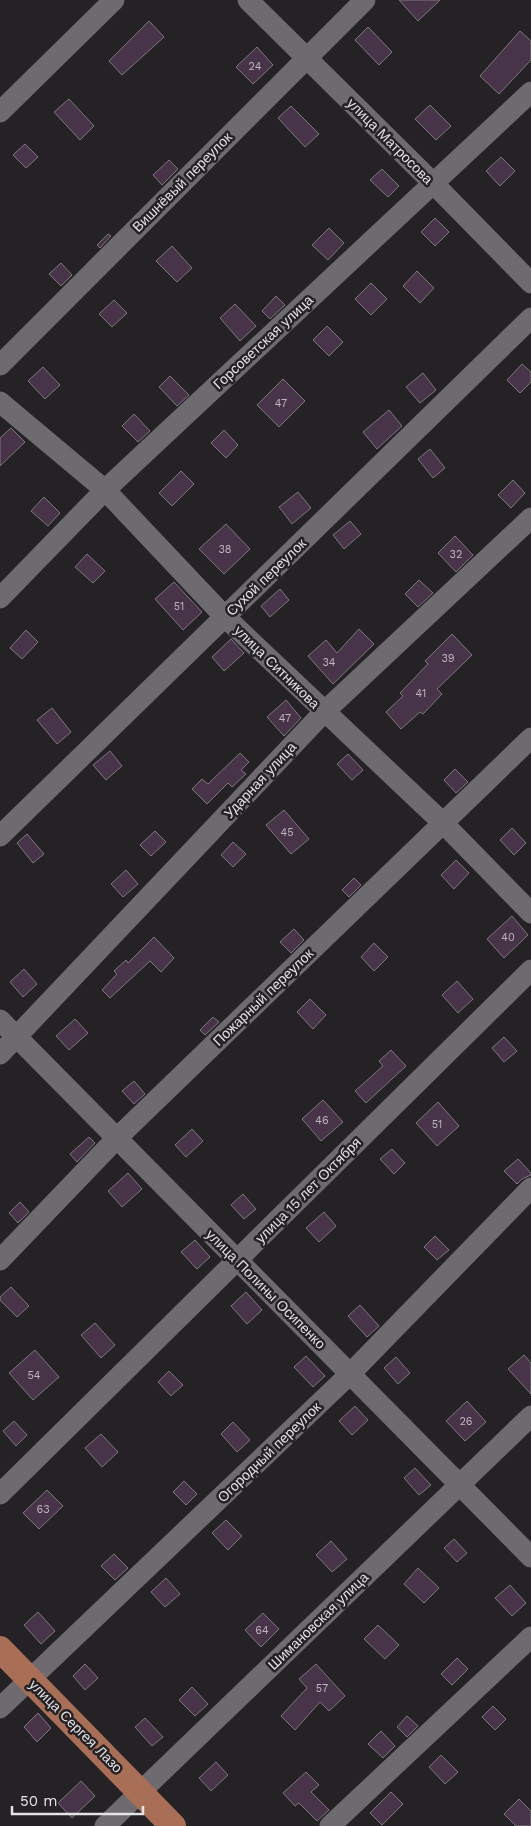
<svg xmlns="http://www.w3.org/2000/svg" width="531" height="1826" font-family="'Work Sans',sans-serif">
<rect width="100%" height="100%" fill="#242225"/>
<!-- building -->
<path fill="#483449" stroke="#7c787c" d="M399,0H440L418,21Z
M149,21L164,37L122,75L109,61Z
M368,27L392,52L379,65L355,40Z
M520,31L531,41V60L499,94L480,76Z
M257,47L273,65L253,84L236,67Z
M69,99L94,126L80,140L54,112Z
M430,105L451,126L436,140L415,119Z
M291,106L319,134L305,147L278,118Z
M25,144L38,157L26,168L13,155Z
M501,157L515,171L500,186L486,171Z
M169,160L178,169L162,185L153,175Z
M382,169L399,186L388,197L370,180Z
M435,218L449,232L435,246L421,232Z
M329,228L344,243L328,260L312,245Z
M108,234L111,236L100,248L97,245Z
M172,246L192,268L177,282L156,261Z
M61,263L72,275L61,286L49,274Z
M417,271L434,288L420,303L403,286Z
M371,283L387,299L371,315L355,299Z
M276,296L285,305L270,319L262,311Z
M114,300L127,313L112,327L99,314Z
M235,304L256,326L240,341L220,318Z
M327,326L343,342L329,356L313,340Z
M522,364L531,372V382L520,393L507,380Z
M43,367L60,385L45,399L28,381Z
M423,373L436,390L420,403L406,387Z
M170,376L189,395L177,406L159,387Z
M283,379L305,401L279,427L257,405Z
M389,410L402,426L377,449L363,432Z
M134,414L150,431L138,442L122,426Z
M11,428L25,442L0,466V438Z
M224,430L238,445L226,458L211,443Z
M430,449L445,468L433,478L418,459Z
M181,471L194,484L172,506L159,493Z
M513,480L525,493L511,508L498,495Z
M298,492L311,508L292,524L279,507Z
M44,497L60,513L48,526L31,511Z
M350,521L361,534L344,549L333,535Z
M226,524L250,549L224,574L199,549Z
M455,536L473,555L456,572L438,553Z
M87,554L105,571L93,583L75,567Z
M419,580L433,593L418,607L405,594Z
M174,582L202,612L183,630L155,599Z
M280,589L289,600L270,617L261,606Z
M359,629L374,644L333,684L308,656L326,640L337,653Z
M26,630L38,642L22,659L10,648Z
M452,634L472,655L437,689L442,694L423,714L420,712L401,729L386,712L403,696L400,693L428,664L425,661Z
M231,639L244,653L224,671L212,657Z
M286,700L301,718L284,736L267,717Z
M52,708L71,732L57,744L37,720Z
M110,751L122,766L106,780L93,765Z
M240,753L249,762L241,770L246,774L232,787L228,783L207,804L192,789L202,779L208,784Z
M348,754L363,770L352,780L337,764Z
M455,769L468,782L456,793L444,780Z
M284,810L309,839L291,854L266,825Z
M512,828L526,843L514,855L500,840Z
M155,831L166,842L151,856L140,845Z
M27,834L44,854L33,863L17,843Z
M233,842L246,854L233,867L221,855Z
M456,860L469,873L454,889L441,875Z
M126,870L138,884L123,897L111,884Z
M354,878L361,885L349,897L342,890Z
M512,916L528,935L504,958L487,939Z
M294,929L304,940L291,953L280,942Z
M154,937L174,958L161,972L150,961L110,998L102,990L117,974L114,971L126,960L128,963Z
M374,943L388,957L374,971L361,957Z
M24,969L37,984L23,997L10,982Z
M457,981L473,999L458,1013L442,995Z
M310,999L326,1015L313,1029L297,1012Z
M213,1017L219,1022L205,1035L200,1030Z
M75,1019L88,1033L69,1050L56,1036Z
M504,1037L517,1051L504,1062L492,1048Z
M391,1050L406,1066L366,1103L355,1091L383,1066L379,1061Z
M134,1081L145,1094L134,1104L122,1091Z
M323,1100L343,1122L321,1141L302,1119Z
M438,1102L459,1126L437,1146L416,1123Z
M192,1129L203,1141L186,1157L175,1145Z
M89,1137L95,1143L77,1162L70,1154Z
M392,1149L405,1163L394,1174L380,1159Z
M518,1159L531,1173V1175L522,1179L517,1184L504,1171Z
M128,1173L142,1189L122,1207L108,1191Z
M243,1194L256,1209L244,1219L231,1205Z
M20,1202L29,1212L18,1223L9,1213Z
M324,1212L336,1226L319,1242L306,1228Z
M435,1236L449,1250L437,1260L424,1247Z
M195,1240L210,1257L197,1269L181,1252Z
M11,1287L29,1306L17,1317L0,1300V1297Z
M246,1292L262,1310L247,1324L231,1306Z
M360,1305L379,1326L367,1337L348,1316Z
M95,1323L115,1345L101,1358L81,1335Z
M35,1350L59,1377L33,1400L9,1373Z
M524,1355L531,1363V1394L508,1369Z
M306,1356L325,1376L313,1387L294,1367Z
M396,1357L410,1373L398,1384L384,1368Z
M169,1371L183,1385L171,1396L158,1382Z
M467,1401L486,1422L465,1441L446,1421Z
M355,1406L368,1420L352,1435L339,1421Z
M14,1421L27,1435L16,1446L3,1431Z
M233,1422L250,1440L237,1452L221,1434Z
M101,1434L118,1452L102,1467L85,1448Z
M415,1468L431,1485L419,1495L404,1478Z
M184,1481L197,1494L186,1505L173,1492Z
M47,1490L63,1506L39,1529L23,1513Z
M226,1520L242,1536L228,1550L212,1533Z
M454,1539L467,1553L457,1562L444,1548Z
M331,1541L347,1559L332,1572L316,1555Z
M114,1554L128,1568L115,1580L101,1566Z
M418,1568L439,1588L424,1603L404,1584Z
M166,1578L180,1594L165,1607L151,1592Z
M510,1585L526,1603L512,1616L495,1598Z
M38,1612L55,1631L41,1644L24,1625Z
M263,1613L279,1629L261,1647L245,1630Z
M378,1625L399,1645L385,1659L364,1639Z
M457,1658L468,1669L452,1685L441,1674Z
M85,1664L98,1678L85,1690L73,1676Z
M316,1664L345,1696L329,1711L320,1702L295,1730L281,1716L307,1688L299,1679Z
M192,1687L208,1704L195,1716L179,1700Z
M493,1706L506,1719L495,1730L482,1717Z
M38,1713L51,1728L37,1742L24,1727Z
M407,1716L418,1726L407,1737L397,1727Z
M145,1718L163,1737L152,1746L135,1727Z
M381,1731L395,1746L383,1758L368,1744Z
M441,1755L458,1772L445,1784L429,1767Z
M216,1762L228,1775L211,1791L199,1778Z
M306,1772L319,1785L311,1792L329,1810L317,1821L299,1803L295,1806L283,1793Z
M81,1781L95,1796L72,1818L58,1803Z
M391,1792L403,1804L382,1825L370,1813Z
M519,1799L531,1811V1826H516L504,1814Z"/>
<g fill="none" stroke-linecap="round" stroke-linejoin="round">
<!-- minor -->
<path stroke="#6e6b70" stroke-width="21" d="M248,0L433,183L531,283
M0,112L114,0
M0,365L365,0
M0,402L105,490L225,617L443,823L531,913
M0,598L105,490L531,92
M0,836L531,318
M0,1020L531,1557
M0,1054L324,712L531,518
M0,1260L117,1138L531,738
M0,1494L531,970
M0,1708L350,1374L531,1188
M105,1826L531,1416
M330,1826L531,1637"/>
<!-- major -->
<path stroke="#a86f56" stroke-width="26" d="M0,1649L173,1826"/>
</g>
<g text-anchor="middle" stroke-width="5" stroke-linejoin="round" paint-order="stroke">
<!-- number labels -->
<g font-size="11" fill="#beb7bf">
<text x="255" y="70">24</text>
<text x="281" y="407">47</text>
<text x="225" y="553">38</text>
<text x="456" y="558">32</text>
<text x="179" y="610">51</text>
<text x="448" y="662">39</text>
<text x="329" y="666">34</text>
<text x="421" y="697">41</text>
<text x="285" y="722">47</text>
<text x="287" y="836">45</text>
<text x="508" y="941">40</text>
<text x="322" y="1124">46</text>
<text x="437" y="1128">51</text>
<text x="34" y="1379">54</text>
<text x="466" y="1425">26</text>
<text x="43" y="1513">63</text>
<text x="262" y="1634">64</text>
<text x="322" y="1692">57</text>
</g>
<!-- street labels -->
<g font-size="14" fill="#e5e3e6" stroke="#242225">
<text transform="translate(390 141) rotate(45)" y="5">улица Матросова</text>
<text transform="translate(182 182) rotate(-45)" y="5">Вишнёвый переулок</text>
<text transform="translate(263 342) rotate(-43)" y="5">Горсоветская улица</text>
<text transform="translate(266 577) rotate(-44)" y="5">Сухой переулок</text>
<text transform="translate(277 667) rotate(44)" y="5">улица Ситникова</text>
<text transform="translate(260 780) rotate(-47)" y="5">Ударная улица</text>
<text transform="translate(263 997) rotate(-44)" y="5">Пожарный переулок</text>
<text transform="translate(308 1190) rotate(-45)" y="5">улица 15 лет Октября</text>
<text transform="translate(266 1289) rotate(45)" y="5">улица Полины Осипенко</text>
<text transform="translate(269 1452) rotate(-44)" y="5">Огородный переулок</text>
<text transform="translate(318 1621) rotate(-44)" y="5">Шимановская улица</text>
<text transform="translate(76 1726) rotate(45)" y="5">улица Сергея Лазо</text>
</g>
</g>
<!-- scale -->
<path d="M12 1806v8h131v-8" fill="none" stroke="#e5e3e6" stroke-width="2.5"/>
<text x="20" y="1806" font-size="15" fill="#e5e3e6" stroke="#242225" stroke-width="4" paint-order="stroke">50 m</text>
</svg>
